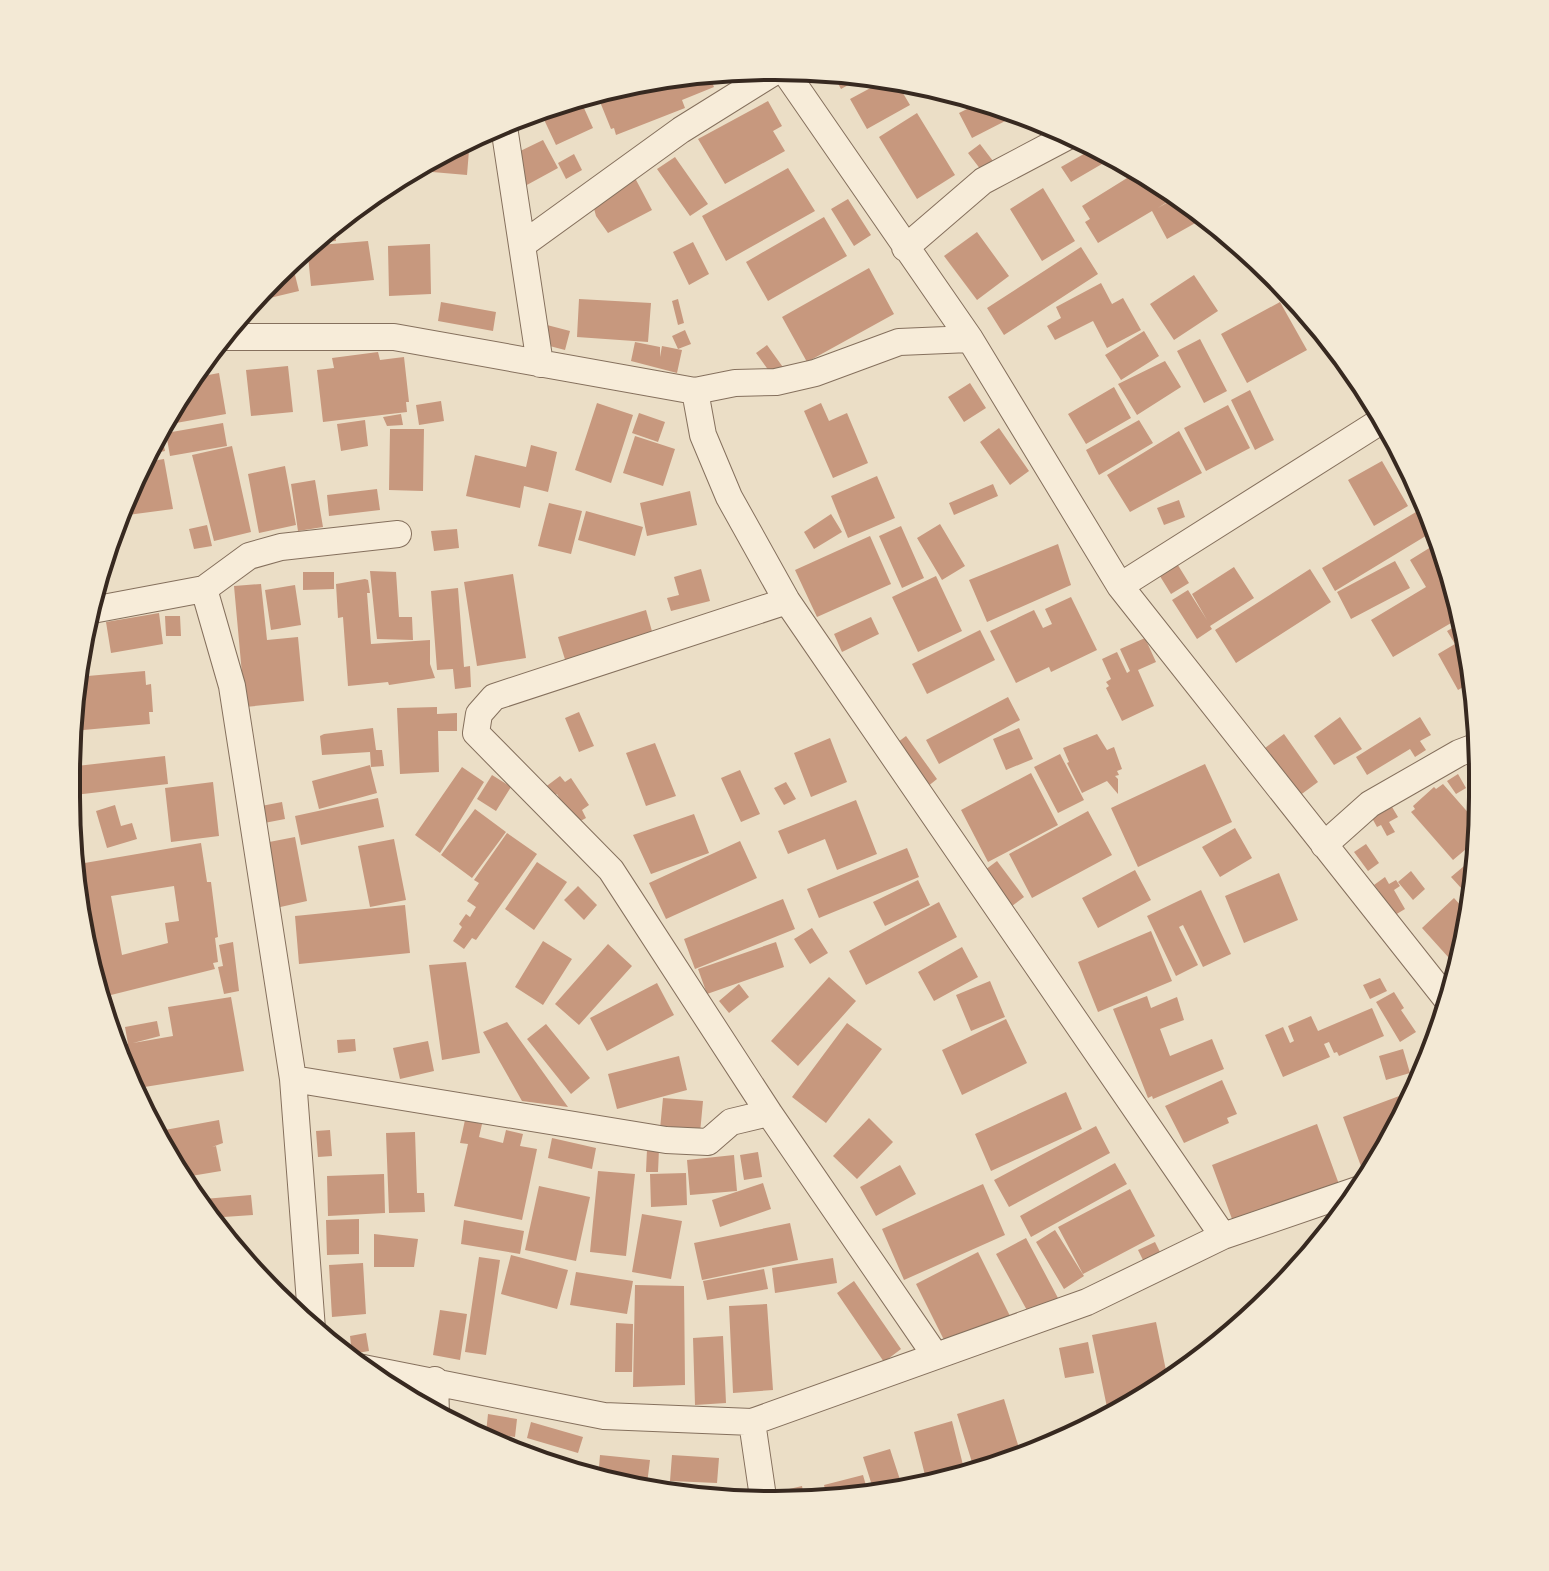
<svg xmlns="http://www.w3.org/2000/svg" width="1549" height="1571" font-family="'Source Serif 4',serif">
<rect width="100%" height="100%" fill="#ebdec6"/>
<!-- building -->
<path fill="#c7987e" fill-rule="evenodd" d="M832,72L866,75L841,89Z
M708,73L714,87L682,100L685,108L616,135L614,128L611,129L596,92L636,80Z
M891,77L894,78L910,105L867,129L850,99Z
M579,97L593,128L556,145L539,109Z
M768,101L782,126L773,131L785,151L725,184L698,139Z
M983,101L1008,109L1013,117L972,138L959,113Z
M917,113L955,175L917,199L879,137Z
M470,138L467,175L409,170Z
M543,140L558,168L525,186L510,156Z
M980,144L993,161L981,170L968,153Z
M1096,147L1114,157L1071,182L1061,167Z
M574,154L582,170L566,179L558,163Z
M675,157L708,204L690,216L657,169Z
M788,168L815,211L726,261L702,216Z
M1140,170L1179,194L1158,208L1180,195L1206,217L1167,239L1152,211L1098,243L1085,222L1090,219L1082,206Z
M635,178L652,210L608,233L596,216L592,201Z
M1043,188L1075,241L1042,261L1010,209Z
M848,199L871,235L854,246L831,209Z
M824,217L847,256L768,301L746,262Z
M334,224L336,241L311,243Z
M977,232L1009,276L977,300L944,256Z
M368,241L374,280L311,286L307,246Z
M693,242L709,274L689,285L673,252Z
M430,244L431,294L389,296L388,246Z
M1081,247L1098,274L1004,335L987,308Z
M291,259L299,291L249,303L273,274Z
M869,268L894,314L807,362L782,317Z
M1194,275L1218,311L1174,340L1150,304Z
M1101,283L1112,304L1123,298L1141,330L1107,348L1093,321L1055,340L1047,326L1061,318L1056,307Z
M579,299L651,303L648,342L577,337Z
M678,299L684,323L678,325L672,301Z
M441,302L496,312L493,331L438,321Z
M1280,302L1307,350L1247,383L1221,334Z
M547,325L570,331L565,350L542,344Z
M685,330L691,344L678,349L672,336Z
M1144,331L1159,356L1121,380L1105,355Z
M1200,339L1227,391L1204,403L1177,351Z
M635,342L660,347V357L662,346L682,350L677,373L631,361Z
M767,345L785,370L774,378L756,353Z
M378,352L380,360L404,357L409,402H406L407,412L323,422L317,370L334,368L332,358Z
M1165,361L1181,387L1137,415L1118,384Z
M288,366L293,412L251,416L246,370Z
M219,373L226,414L176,423L173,404L187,379Z
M970,383L986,408L964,422L948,397Z
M1114,387L1131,418L1086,444L1068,414Z
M1250,390L1274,440L1255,450L1231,400Z
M441,401L444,421L419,425L416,405Z
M597,403L633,415L611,483L575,470Z
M821,403L829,421L847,413L868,463L833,478L804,411Z
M1228,405L1250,448L1206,471L1184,428Z
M639,413L665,422L658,442L632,433Z
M401,414L403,425L387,426L383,417Z
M365,420L368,446L341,451L337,424Z
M1139,420L1153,443L1099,475L1086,450Z
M223,423L227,446L170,456L166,433Z
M160,427L165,451L146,455Z
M999,428L1029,471L1010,485L980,442Z
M390,429H424L423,491L389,490Z
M1179,431L1202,473L1130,512L1107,475Z
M635,436L675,449L663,486L623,473Z
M531,445L557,452L548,492L524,486L520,508L466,496L475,455L526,467Z
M232,446L251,532L214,541L192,455Z
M164,459L173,509L120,516V504L141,463Z
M1382,461L1408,506L1374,526L1348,480Z
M285,466L296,525L259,533L248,474Z
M877,476L895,518L848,538L831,496Z
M315,480L323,527L298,531L291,484Z
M993,484L998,496L954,515L949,503Z
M377,489L380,510L329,516L327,495Z
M690,491L697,525L647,536L640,503Z
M1179,500L1185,517L1164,525L1157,508Z
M549,503L582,511L571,554L538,546Z
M586,511L643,527L635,556L578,540Z
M1416,512L1429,534L1335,591L1322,568Z
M831,514L842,532L814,549L804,532Z
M940,524L965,566L942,580L917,538Z
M207,525L212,546L194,549L189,529Z
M901,526L924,578L902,588L879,536Z
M457,529L459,548L434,551L431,531Z
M870,536L891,584L817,617L795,570Z
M1439,542L1463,616L1393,657L1371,620L1426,587L1410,560Z
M1058,544L1071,585L987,622L969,580Z
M1395,561L1410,588L1351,619L1337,592Z
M1176,562L1189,583L1171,594L1158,573Z
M1234,567L1254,598L1210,626L1212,629L1197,639L1172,600L1188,590L1207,620L1192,594Z
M701,569L710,601L671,611L667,598L679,595L674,577Z
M1310,569L1331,602L1236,663L1215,630Z
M370,571L396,572L399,617H412L413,640L377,639Z
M303,572H334V589L303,590Z
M513,574L526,658L477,666L464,582Z
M936,576L962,631L918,652L892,597Z
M365,579L368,580L370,593H367L371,644L430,640V664L435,678L389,685L388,682L348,686L343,617L338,618L336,584Z
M261,584L267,640L298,637L304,701L245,707L234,586Z
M295,585L301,625L271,630L265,590Z
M458,588L464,667L470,666L471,687L455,689L453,669L437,670L431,591Z
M1071,597L1097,650L1051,672L1049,667L1016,683L990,631L1034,610L1043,628L1052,624L1045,609Z
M646,610L655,642L568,669L558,637Z
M159,613L163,644L111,653L106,622Z
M165,616H180L181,636H166Z
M871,617L879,634L842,652L834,634Z
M1465,621L1469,636L1474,681L1458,690L1438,654L1455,644L1447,631Z
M980,630L995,660L927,694L912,664Z
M1145,638L1156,662L1138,670L1154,706L1122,721L1106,688L1109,686L1106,682L1111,679L1102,659L1117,652L1127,673L1130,671L1120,649Z
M145,671L146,685L151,684L153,712H149L150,724L72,731L76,677Z
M1008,697L1020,720L939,764L926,740Z
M437,707V714L457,713V731H438L439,772L400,774L397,708Z
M579,712L594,746L579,752L565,718Z
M1340,717L1362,749L1334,765L1314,736Z
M1420,717L1431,735L1420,741L1426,750L1415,757L1410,749L1367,775L1356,757Z
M373,728L376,750H382L384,766L371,767L370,752L322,755L320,736L324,734Z
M1019,728L1033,759L1006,770L993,739Z
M1097,734L1107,750L1114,747L1122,769L1117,771L1119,775L1115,776L1118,779V794L1107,781L1082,793L1067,763L1069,762L1063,748Z
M1284,734L1318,782L1299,796L1265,748Z
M906,736L937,779L922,791L890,748Z
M830,738L847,782L811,797L794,753Z
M655,743L676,796L646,806L626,753Z
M1060,754L1084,800L1058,813L1034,767Z
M165,756L168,784L66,796L68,767Z
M1205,764L1232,822L1138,867L1111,808Z
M370,765L377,793L319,809L312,781Z
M462,767L484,782L440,853L415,835Z
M740,770L760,814L741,822L721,778Z
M1031,773L1058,825L988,862L961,810Z
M1458,774L1466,788L1456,794L1447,781Z
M492,775L511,787L496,811L477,799Z
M560,776L565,782L571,778L589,805L582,810L586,818L573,825L557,794L552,798L544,788Z
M213,782L219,836L171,842L165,788Z
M786,782L796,799L784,805L774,788Z
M1443,784L1479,825L1478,839L1453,860L1411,812L1415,809L1413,806L1434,787L1436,789Z
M378,798L384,827L301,845L295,816Z
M856,800L877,854L837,870L825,839L788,854L778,831Z
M282,802L285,819L259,824L256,807Z
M115,805L121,826L132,823L137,839L107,848L96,811Z
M1392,807L1398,817L1389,822L1395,832L1387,836L1381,825L1377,827L1372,818Z
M475,809L506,832L472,878L441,855Z
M1088,811L1112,855L1032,898L1009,854Z
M694,814L709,853L651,874L633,835Z
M1235,828L1252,858L1220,877L1202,847Z
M507,833L537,854L476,940L472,938L464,949L453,941L462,927L459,924L466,914L470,917L476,907L467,901L479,883L474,880Z
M295,837L307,901L276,908L264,843Z
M394,839L406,900L370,907L358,846Z
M740,841L757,878L666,919L649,883Z
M201,843L207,882H211L218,937L215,938L218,962L213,963L215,969L99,998L84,950L73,865ZM174,886L179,921L165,923L168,943L122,955L111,896Z
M1366,844L1379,863L1368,871L1354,852Z
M907,848L919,877L819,918L807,889Z
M1476,856L1473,898L1472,900L1451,877Z
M997,861L1024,897L1008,909L981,873Z
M537,862L567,882L534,930L505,909Z
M1135,870L1151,900L1098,928L1082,898Z
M1411,871L1425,889L1413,900L1398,882Z
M1279,873L1298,920L1244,943L1225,896Z
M1385,877L1389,884L1396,880L1400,886L1394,890L1405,909L1390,918L1376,893L1379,891L1374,885Z
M918,880L930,905L885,926L873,902Z
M578,886L597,905L584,920L564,900Z
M1201,890L1231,954L1203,967L1183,925L1179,927L1198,965L1176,976L1147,916Z
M1454,898L1471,917L1468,941L1449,958L1422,928Z
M783,899L795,929L695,969L684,939Z
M939,902L957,937L866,985L849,951Z
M405,905L410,953L299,964L295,916Z
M812,928L828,953L810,964L794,939Z
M1151,931L1172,981L1098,1012L1078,962Z
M543,941L572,959L543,1005L515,987Z
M233,942L239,991L224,994L218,967L223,966L219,945Z
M776,942L784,967L707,994L698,969Z
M608,944L632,966L579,1025L555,1004Z
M962,947L978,977L934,1001L918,972Z
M466,962L480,1053L442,1060L429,965Z
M829,977L856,1001L798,1066L771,1041Z
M1380,978L1387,991L1370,999L1363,985Z
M990,981L1005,1017L971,1031L956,995Z
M657,983L674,1015L607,1051L590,1018Z
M739,984L749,997L729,1013L719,1001Z
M1394,992L1404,1008L1401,1010L1416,1032L1400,1042L1376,1002Z
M1147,996L1151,1008L1177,997L1184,1020L1160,1029L1170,1056L1212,1039L1224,1069L1153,1099L1152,1096L1148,1098L1113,1009Z
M231,997L244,1071L132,1089L120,1068L113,1046L128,1044L125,1027L157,1021L160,1036L133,1043L173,1036L168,1007Z
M1372,1008L1384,1036L1339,1056L1337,1052L1334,1053L1329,1042L1324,1044L1330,1057L1283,1077L1265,1035L1283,1027L1290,1043L1294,1041L1288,1026L1311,1016L1318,1031Z
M1006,1019L1027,1063L962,1095L942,1050Z
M507,1022L568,1107L522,1101L483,1032Z
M847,1023L882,1049L826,1123L792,1097Z
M546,1024L590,1078L571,1094L527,1039Z
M355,1039L356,1051L338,1053L337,1040Z
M428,1041L434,1071L400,1079L393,1048Z
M1403,1049L1410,1073L1386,1080L1379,1056Z
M679,1056L687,1090L617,1109L608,1074Z
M1222,1080L1237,1114L1227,1118L1229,1123L1184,1143L1165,1106Z
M1418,1089L1370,1178L1366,1180L1343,1117Z
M1066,1092L1082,1129L991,1171L975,1134Z
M663,1098L703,1101L700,1133L660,1129Z
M869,1118L893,1142L857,1179L833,1156Z
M219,1120L223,1143L212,1147L216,1146L221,1171L179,1178L154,1132Z
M465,1120L482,1124L479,1137L503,1143L506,1130L523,1134L520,1146L537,1149L522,1220L454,1206L468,1144L460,1143Z
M1317,1124L1340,1187L1235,1227L1212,1165Z
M1096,1126L1110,1153L1009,1207L994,1180Z
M330,1130L332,1156L318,1157L316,1131Z
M415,1132L417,1193H424L425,1212L389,1213L386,1133Z
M552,1138L596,1148L592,1169L548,1158Z
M647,1149H659L658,1172H646Z
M758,1152L762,1177L744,1180L740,1155Z
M734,1155L737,1191L690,1195L687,1160Z
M1115,1163L1127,1184L1031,1237L1020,1216Z
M900,1165L916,1194L876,1216L860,1187Z
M598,1171L635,1174L626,1256L590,1252Z
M686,1173L687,1205L651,1207L650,1174Z
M384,1174L385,1213L328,1216L327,1176Z
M763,1183L771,1209L720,1227L712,1200Z
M983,1184L1005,1235L904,1280L882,1229Z
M539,1186L590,1197L576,1261L525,1250Z
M1130,1189L1155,1236L1083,1274L1058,1227Z
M251,1195L253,1215L209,1218L205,1214L204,1199Z
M642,1214L682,1221L671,1279L632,1272Z
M359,1219V1254L327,1255L326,1220Z
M464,1220L524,1231L520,1254L461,1244Z
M790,1223L798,1260L702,1280L694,1243Z
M1055,1230L1084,1276L1064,1289L1036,1242Z
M374,1234L418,1239L414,1267H374Z
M1026,1238L1058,1298L1029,1314L996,1254Z
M1155,1242L1164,1260L1147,1268L1138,1250Z
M978,1252L1010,1316L948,1348L916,1284Z
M511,1255L568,1270L557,1309L501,1294Z
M479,1257L500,1260L486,1355L465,1352Z
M833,1258L837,1283L775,1293L772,1268Z
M363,1263L366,1314L332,1317L329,1265Z
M764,1269L768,1289L707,1300L703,1281Z
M576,1272L633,1281L627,1314L570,1305Z
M854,1281L901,1349L884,1362L837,1293Z
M635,1285L684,1286L685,1385L633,1387Z
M767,1304L773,1390L733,1393L729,1306Z
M440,1310L467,1314L460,1360L433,1355Z
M1156,1322L1169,1385L1109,1417L1092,1335Z
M616,1323L633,1324L632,1372H615Z
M366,1333L369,1351L352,1354L350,1336Z
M723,1336L726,1403L695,1405L693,1338Z
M1088,1342L1094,1373L1065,1378L1059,1348Z
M1004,1399L1022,1458L975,1472L957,1414Z
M488,1414L517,1419L515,1437L486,1433Z
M952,1421L965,1473L927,1483L914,1432Z
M531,1422L583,1437L578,1453L527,1438Z
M890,1449L904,1492L875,1495L863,1457Z
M600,1455L650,1460L646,1492L598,1480Z
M672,1455L719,1458L717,1483L670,1481Z
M863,1475L869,1496L828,1500L824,1485Z
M802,1486L805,1502L775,1505L772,1493Z"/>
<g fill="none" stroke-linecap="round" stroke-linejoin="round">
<defs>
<path id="minor" d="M782,67L970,339L1120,586L1449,1002
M503,120L540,364
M522,245L681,130L782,67
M905,248L983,181L1072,134
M222,337H394L695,391L735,383L776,382L815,373L899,342L970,339
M695,391L703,435L729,497L787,601L1223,1236
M1120,586L1384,419
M204,589L232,686L293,1079L312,1329
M787,601L494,697L479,714L476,733L611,870L769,1113L935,1355
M87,611L204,589L249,556L281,547L398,534
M1324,845L1370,804L1459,753L1480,745
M293,1079L666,1140L708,1142L731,1122L769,1113
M358,1367L604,1416L752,1422L1087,1302L1223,1236L1366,1187
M435,1380L436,1415
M752,1422L764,1504"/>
</defs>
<!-- minor casing -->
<use href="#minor" stroke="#85705d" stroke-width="28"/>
<!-- minor -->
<use href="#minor" stroke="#f7ecd9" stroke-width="26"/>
</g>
<!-- crop -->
<path d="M0 0H1549V1571H0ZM774 80H775A694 694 0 0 1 1469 774V797A694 694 0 0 1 775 1491H774A694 694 0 0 1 80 797V774A694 694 0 0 1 774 80Z" fill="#f3e9d5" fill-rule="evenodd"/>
<path fill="none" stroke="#372920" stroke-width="4" d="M774 80H775A694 694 0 0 1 1469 774V797A694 694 0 0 1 775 1491H774A694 694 0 0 1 80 797V774A694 694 0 0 1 774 80Z"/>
</svg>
